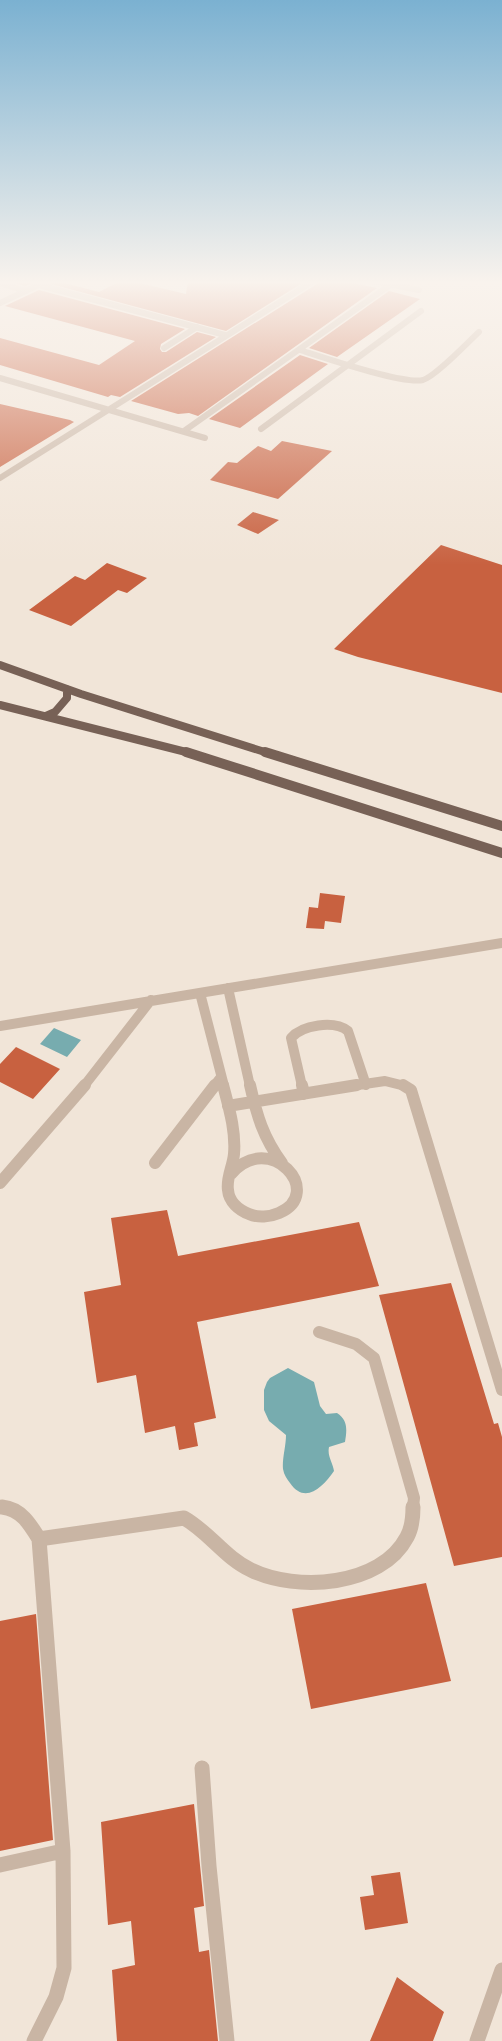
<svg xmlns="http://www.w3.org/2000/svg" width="502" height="2041" font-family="Helvetica,sans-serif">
<rect width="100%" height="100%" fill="#f1e5d8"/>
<!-- water -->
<path fill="#77acaf" d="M54,1028L81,1040L67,1057L40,1044Z
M288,1368L314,1382L320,1406L326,1414L337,1413C348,1420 347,1430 345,1442L329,1447C327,1456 333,1463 334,1471C323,1487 305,1505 290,1483C287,1479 284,1475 283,1469C282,1459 286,1446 286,1435L269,1421L264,1410V1390L267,1382L270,1378Z"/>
<!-- building -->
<path fill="#c86140" d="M4,280H39L25,286Z
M53,280L99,292L122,280H127L186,294L188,280H307L226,331L51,284Z
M319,280H339L377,288L198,416L189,413L178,414L131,401L317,284Z
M39,290L185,329L161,344L160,349L162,352H166L197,332L216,337L120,397L111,395L108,397L0,365V338L99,365L135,341L5,306Z
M389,291L420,299L337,357L309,348Z
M300,355L328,364L240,428L209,419Z
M0,404L70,420L74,422L0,467Z
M282,441L332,451L278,499L210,480L228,462L237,463L258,446L271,451Z
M253,512L279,520L258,534L237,525Z
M441,545L502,565V693L358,657L334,649Z
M107,563L147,578L127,593L118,590L71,626L29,610L75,576L85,580Z
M320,893L345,896L341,923L325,921L324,929L306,928L309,907L318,908Z
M16,1047L60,1069L33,1099L0,1082V1064Z
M167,1210L178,1256L359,1222L379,1286L197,1322L216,1418L194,1423L198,1446L179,1450L175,1426L145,1433L136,1375L97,1383L84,1292L121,1285L111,1218Z
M451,1283L494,1424L498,1423L502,1437V1557L454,1566L379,1295Z
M426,1583L451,1681L311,1709L292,1609Z
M36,1614L53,1840L0,1851V1621Z
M194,1804L204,1906L194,1908L199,1952L209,1950L218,2041H117L112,1970L135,1965L131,1921L108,1925L101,1822Z
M400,1872L408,1923L365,1930L360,1897L374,1895L371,1876Z
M397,1977L444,2012L433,2041H370Z"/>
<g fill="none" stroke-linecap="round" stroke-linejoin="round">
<!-- minor-far3 -->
<path stroke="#c9b5a4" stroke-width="6" d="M368,280L419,290
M0,283L26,291
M39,285L225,335
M0,303L49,280
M164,348L197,327
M300,350C322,357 404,385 423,380C436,376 467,343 479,332
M0,378L205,438
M261,429L421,311
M184,431L390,285
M0,478L315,280"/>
<!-- minor-far2 -->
<path stroke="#c9b5a4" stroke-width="10" d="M228,988L250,1086
M200,993L224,1086
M0,1026L502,943
M84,1086L151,1000
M214,1086L221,1077
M302,1086L291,1038C302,1025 334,1020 348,1031L366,1085
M351,1086L385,1081L405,1086"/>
<!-- minor-far1 -->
<path stroke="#c9b5a4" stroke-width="12" d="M223,1085C229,1108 236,1131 234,1154C233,1166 226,1178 228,1190C229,1202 239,1210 249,1214C258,1218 270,1217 279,1213C326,1193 270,1129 231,1174
M250,1085C257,1116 263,1137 282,1163
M302,1085L304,1094
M403,1085L411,1090L502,1390
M228,1106L357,1085
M155,1163L215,1085
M0,1183L85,1085
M319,1332L356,1344L374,1358L414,1498L413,1508
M0,1507L9,1508"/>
<!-- minor -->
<path stroke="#c9b5a4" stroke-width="15" d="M2,1507C21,1509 30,1524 39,1539L63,1851L64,1968L56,1997L34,2041
M39,1539L184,1518C209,1532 225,1558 251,1570C296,1592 381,1587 407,1537C412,1528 413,1517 413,1507
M202,1768L209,1866L227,2041
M0,1865L63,1851
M477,2041L502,1970"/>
<!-- major-far1 -->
<path stroke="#776156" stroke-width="8" d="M0,665L81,694L268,753
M0,705L190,753
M46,716L55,712L67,698V689"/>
<!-- major -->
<path stroke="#776156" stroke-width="10" d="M186,752L502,853
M265,752L502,826"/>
</g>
<!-- sky -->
<linearGradient id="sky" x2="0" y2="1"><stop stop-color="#7bb1d1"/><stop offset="0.5" stop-color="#f9f3ed"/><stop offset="1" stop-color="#f9f3ed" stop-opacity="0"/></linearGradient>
<rect width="502" height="565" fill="url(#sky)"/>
</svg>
